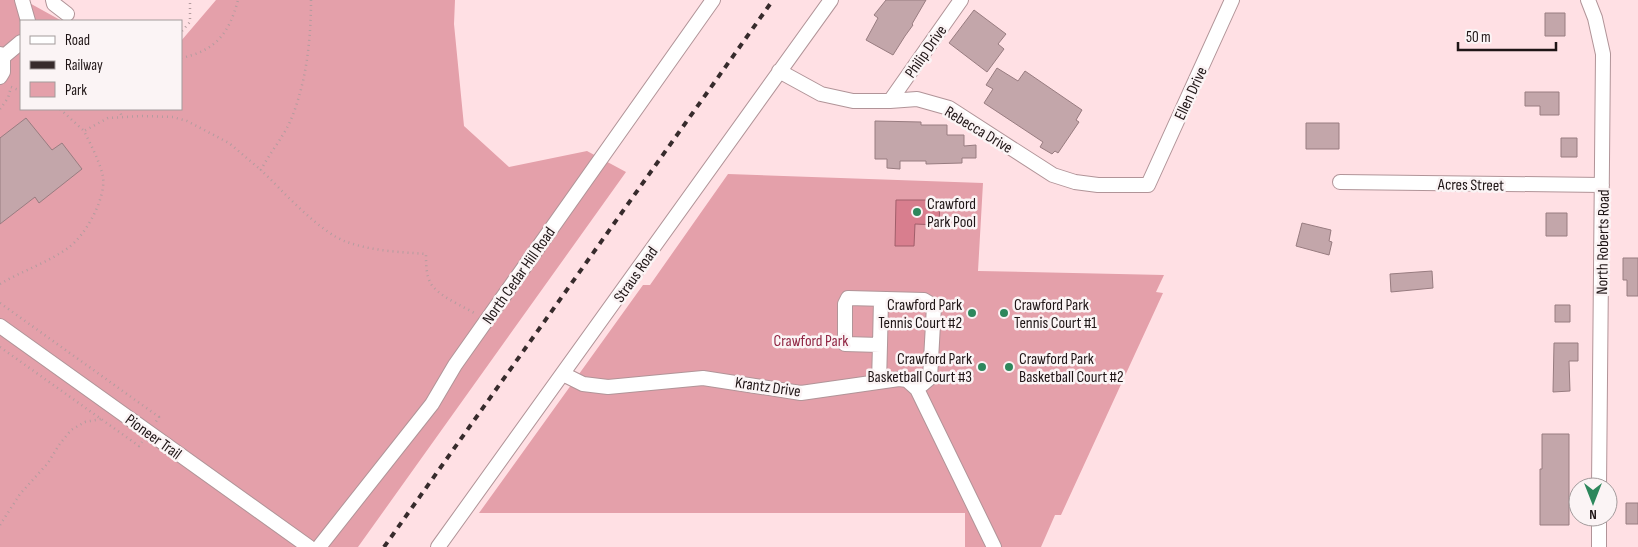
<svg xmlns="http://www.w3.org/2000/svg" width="1638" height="547" font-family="'Sofia Sans Condensed',sans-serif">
<rect width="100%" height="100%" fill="#ffe0e4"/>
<!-- green -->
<path fill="#e4a0aa" d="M0,0H24L62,21H21V109H181V41L216,0H455L454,24L464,126L509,167L587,151L626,172L358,547H0Z
M728,174L983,183L978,271L1164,275L1156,292L1163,293L1061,515H1055L1041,547H965V513H479L643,285H650Z"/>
<!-- water -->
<path fill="#d87e8e" stroke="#a05e6a" d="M896,200H940L939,225L915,224L914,246H895Z"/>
<!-- building -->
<path fill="#c3a6aa" stroke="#987c80" d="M886,0H926L912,24L913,25L905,36L893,55L866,40L878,18L874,15Z
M974,10L1006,34L998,44L1004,49L987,72L949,43Z
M1545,13H1565V36H1545Z
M997,68L1018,81L1025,71L1082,110L1076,120L1079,122L1058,153L1055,151L1052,154L1040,147L1043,142L984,103L993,89L986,85Z
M1525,92H1559V115H1540V106H1525Z
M26,118L52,150L62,143L82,169L39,203L35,197L0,224V138Z
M875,121L921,122V125H947V135H964V146L976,145V158H962V163L926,164V161H900V169L887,168V159H875Z
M1306,123H1339V149H1306Z
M1561,138H1577V157H1561Z
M1546,213H1567V236H1546Z
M1302,223L1331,230L1329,241L1332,242L1329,255L1296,246Z
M1623,258H1638V296H1627V280H1623Z
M1432,271L1433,288L1391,292L1390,274Z
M1555,305H1570V322H1555Z
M1554,343H1578V361H1569L1570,391L1553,392Z
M1542,434H1569V525H1540V469H1542Z
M1626,503H1638V524H1626Z"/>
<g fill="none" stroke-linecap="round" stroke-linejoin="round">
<defs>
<path id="minor" d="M22,0L28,21
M53,0L54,4L67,14
M1588,0L1595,18L1603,54L1599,487
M0,54L3,57V72L0,77
M3,57L21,42
M779,71L821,94L853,101H890L917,99L949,108L1053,175L1075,182L1098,185H1148L1232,0
M890,101L961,0
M1340,182L1602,185
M0,326L309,547
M880,345L881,299
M563,374L583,384L608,387L703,378L801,393L899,379L907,380L917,389L994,547
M879,382L880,345L845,344V304L848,298L924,300L934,306L930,378L917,389
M319,547L432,404L455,365L713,0
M438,547L831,0
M1599,547V517"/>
</defs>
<!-- minor casing -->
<use href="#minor" stroke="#b19498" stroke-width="16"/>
<!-- path -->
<path stroke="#b49c9f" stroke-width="2.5" stroke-dasharray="1 4" stroke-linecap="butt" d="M311,0C311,41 306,86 289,124C281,140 269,154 261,170C282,190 320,233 347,242C372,251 400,252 426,254C426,263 426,274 430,282C437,296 463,306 476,314
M182,31L190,22V0
M181,58C215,51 229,34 238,0
M11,87L21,91
M0,109L8,98L11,87
M60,109L84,131
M119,109L122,117
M0,284C22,271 47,263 68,248C85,236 106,199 103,177C100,162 91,145 84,131L108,118L142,116L173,117L187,121L229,143L261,170
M0,303L159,417L155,423
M0,347L139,446L142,442
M0,525L20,494L48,463L59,445L71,430L85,422L101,419"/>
<!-- minor -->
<use href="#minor" stroke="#fff" stroke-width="14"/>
<!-- rail -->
<path stroke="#372b2c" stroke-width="4" stroke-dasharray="6 6" stroke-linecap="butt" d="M384,547L773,0"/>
</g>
<!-- markers -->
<g fill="#2d875c" stroke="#fbf4f5" stroke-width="2">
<circle cx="917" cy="212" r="5"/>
<circle cx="972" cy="313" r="5"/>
<circle cx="1004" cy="313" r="5"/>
<circle cx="982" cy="367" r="5"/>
<circle cx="1009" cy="367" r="5"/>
</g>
<g text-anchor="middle" stroke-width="5" stroke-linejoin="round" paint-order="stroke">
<!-- street labels -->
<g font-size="16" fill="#1f1516" stroke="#fbf4f5">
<text transform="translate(925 51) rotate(-55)" y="6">Philip Drive</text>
<text transform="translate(1190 93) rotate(-65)" y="6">Ellen Drive</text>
<text transform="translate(979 129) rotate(31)" y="6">Rebecca Drive</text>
<text transform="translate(1471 184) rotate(1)" y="6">Acres Street</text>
<text transform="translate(1602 242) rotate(-89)" y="6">North Roberts Road</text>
<text transform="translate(635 274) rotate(-55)" y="6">Straus Road</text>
<text transform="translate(518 275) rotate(-55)" y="6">North Cedar Hill Road</text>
<text transform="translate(768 386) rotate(8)" y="6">Krantz Drive</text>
<text transform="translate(154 436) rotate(36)" y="6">Pioneer Trail</text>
</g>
<!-- poi labels -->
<g font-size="16" fill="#1f1516" stroke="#fbf4f5" text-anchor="start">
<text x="927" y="209">Crawford<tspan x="927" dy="18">Park Pool</tspan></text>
<text x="962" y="310" text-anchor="end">Crawford Park<tspan x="962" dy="18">Tennis Court #2</tspan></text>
<text x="1014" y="310">Crawford Park<tspan x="1014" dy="18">Tennis Court #1</tspan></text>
<text x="972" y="364" text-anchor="end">Crawford Park<tspan x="972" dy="18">Basketball Court #3</tspan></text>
<text x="1019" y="364">Crawford Park<tspan x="1019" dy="18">Basketball Court #2</tspan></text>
</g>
<!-- park labels -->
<g font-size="16" fill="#902643" stroke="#fbf4f5">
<text x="811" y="346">Crawford Park</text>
</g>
</g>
<!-- legend -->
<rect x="20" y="20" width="162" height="90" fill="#fbf4f5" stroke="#a39b9c"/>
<rect x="30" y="36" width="25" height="8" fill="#ffffff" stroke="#a39b9c"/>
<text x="65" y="45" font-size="15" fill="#1f1516">Road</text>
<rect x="30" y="61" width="25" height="8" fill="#372b2c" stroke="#a39b9c"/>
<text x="65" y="70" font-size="15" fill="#1f1516">Railway</text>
<rect x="30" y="82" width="25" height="15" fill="#e4a0aa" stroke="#a39b9c"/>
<text x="65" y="95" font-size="15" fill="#1f1516">Park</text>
<!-- north arrow -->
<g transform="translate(1593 502) rotate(180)"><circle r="24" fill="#fbf4f5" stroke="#a39b9c"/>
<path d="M0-4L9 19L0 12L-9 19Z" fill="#2d875c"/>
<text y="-8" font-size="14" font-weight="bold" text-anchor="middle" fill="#1f1516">N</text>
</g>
<!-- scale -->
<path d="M1458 42v8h98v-8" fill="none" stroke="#1f1516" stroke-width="2.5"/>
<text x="1466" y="42" font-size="15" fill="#1f1516" stroke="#fbf4f5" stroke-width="4" paint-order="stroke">50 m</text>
</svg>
